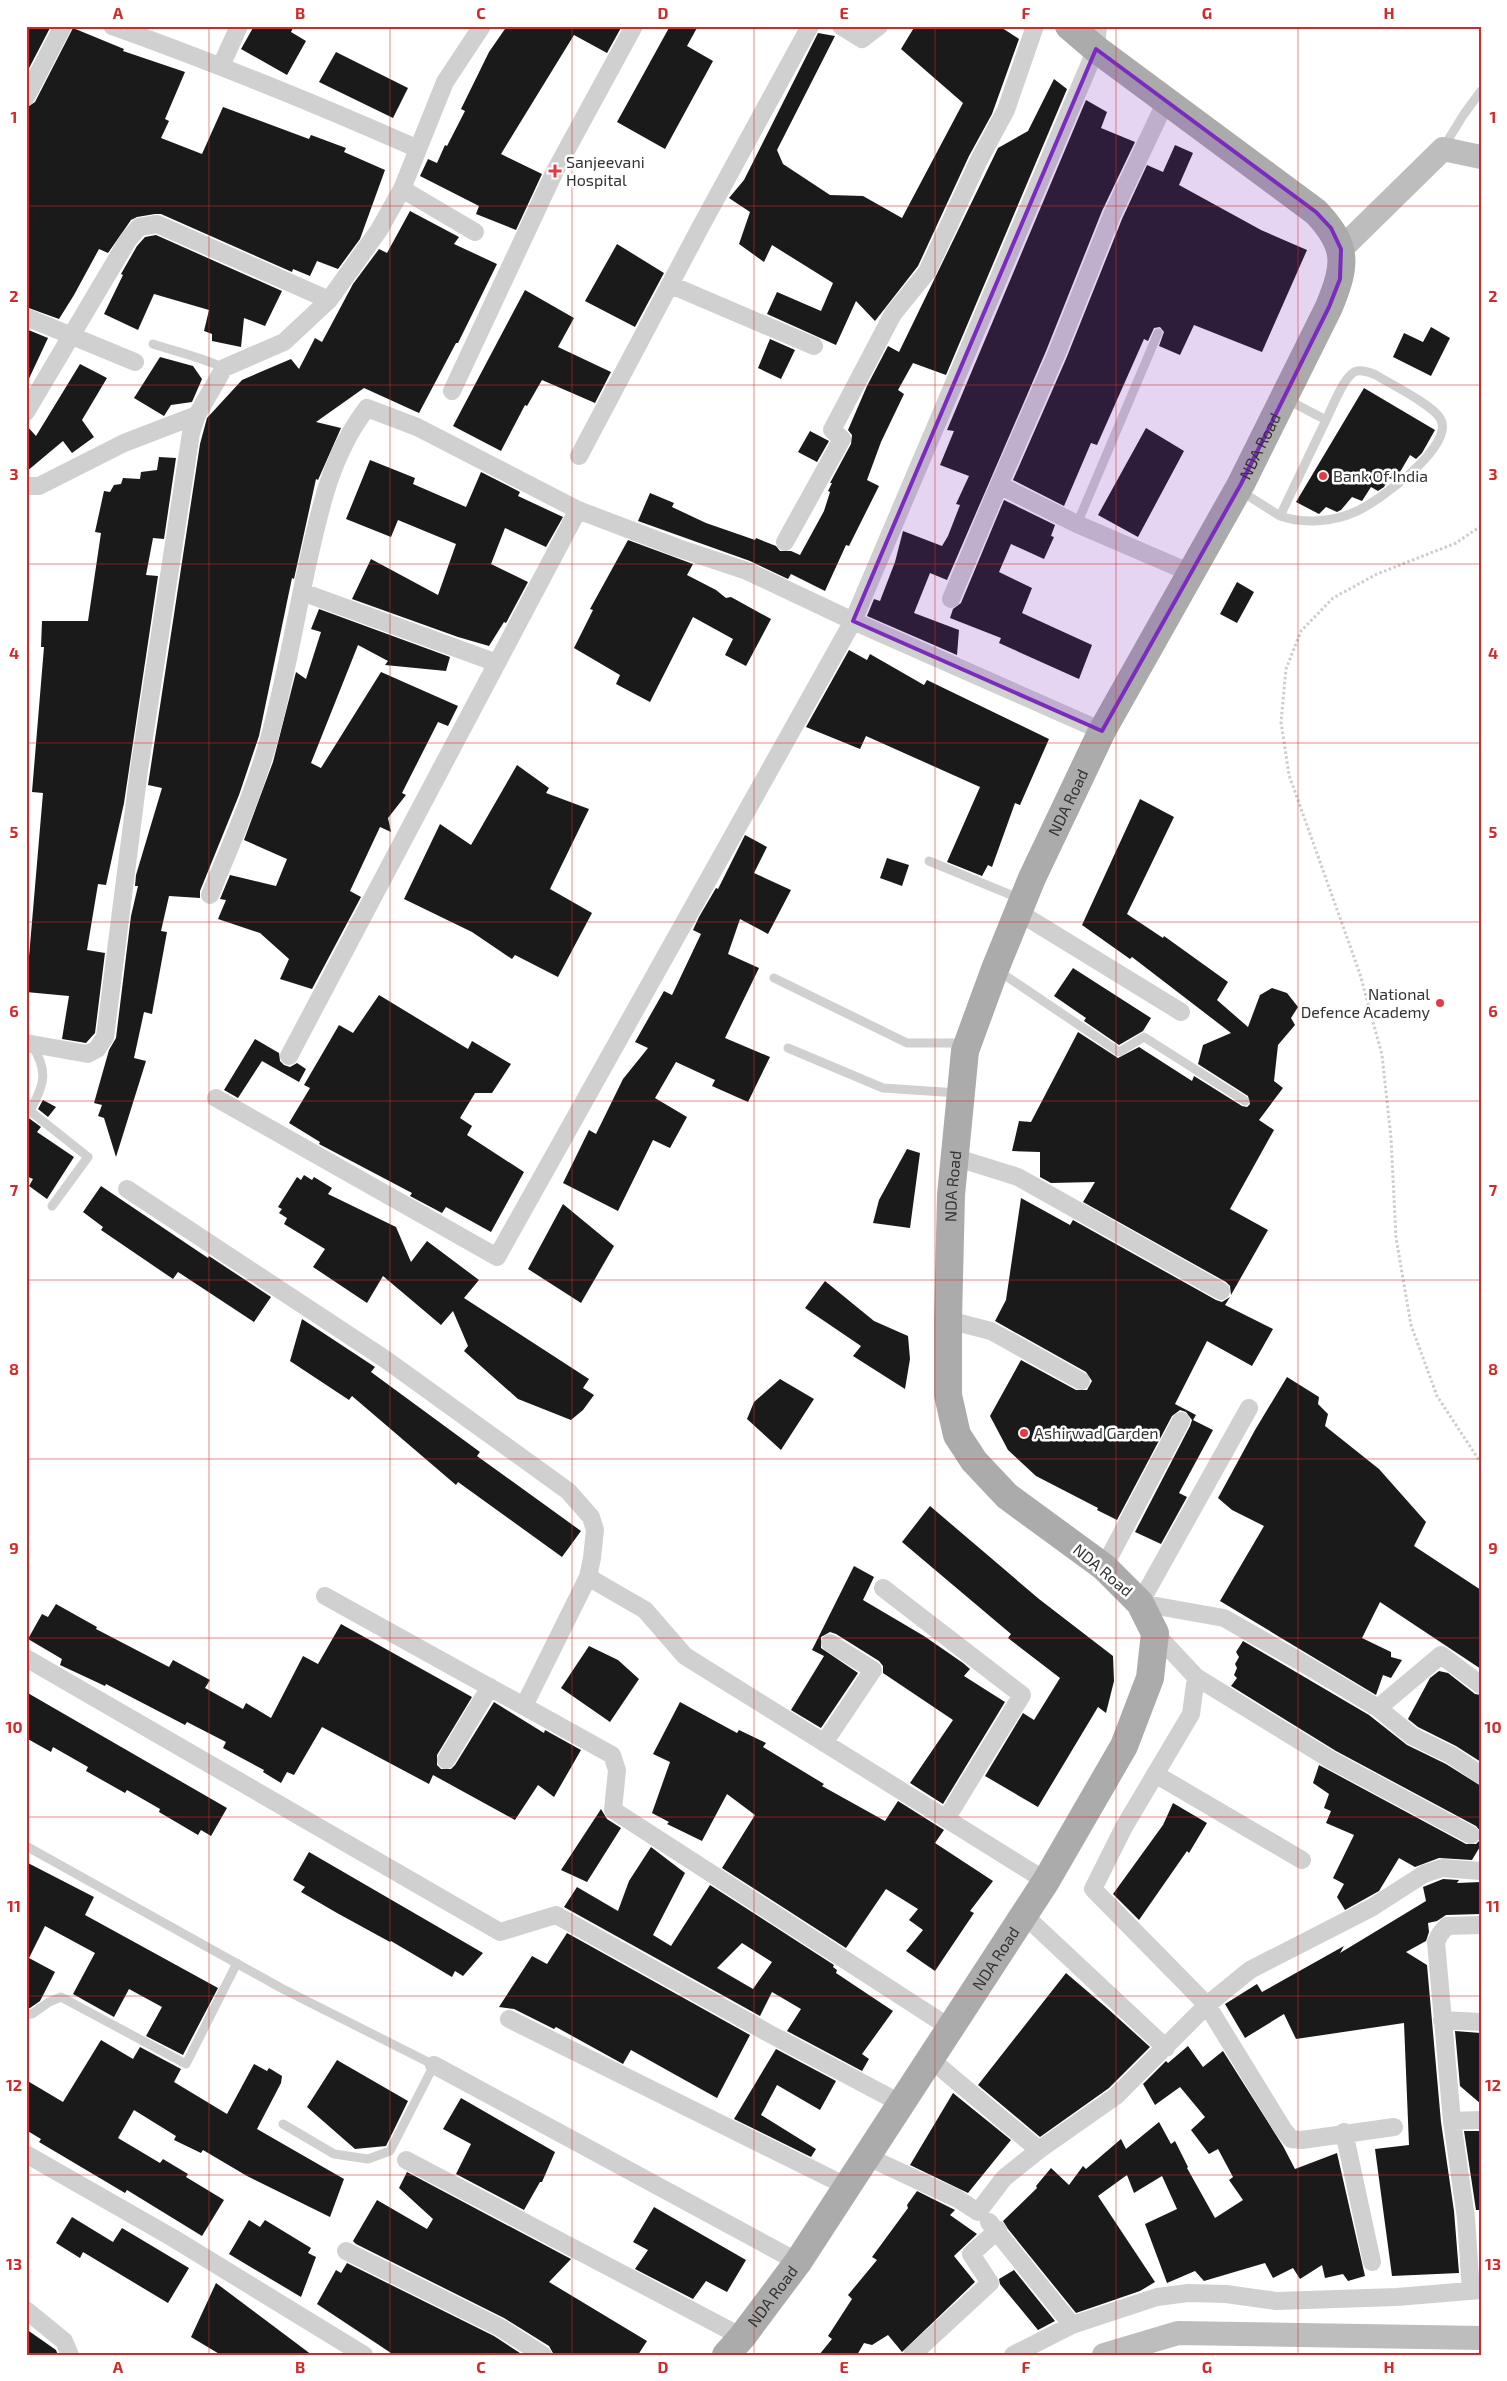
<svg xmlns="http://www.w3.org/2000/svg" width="1507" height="2381" font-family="'Exo 2',sans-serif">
<rect width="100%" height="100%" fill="#fff"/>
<!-- building -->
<path fill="#1a1a1a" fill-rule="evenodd" d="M26,26H51L26,74Z
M254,26H294L291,32L306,41L287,75L241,49Z
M507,26H622L607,53L574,35L501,154L542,174L516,230L476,214L479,206L420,176L428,159L437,163L445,145L447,146L465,111L461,109L489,52Z
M670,26H698L687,46L713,61L665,149L617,122Z
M915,26H999L1019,39L992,114L969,156L918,266L875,321L856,301L836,345L767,314L777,292L821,311L833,283L772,245L764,262L739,244L750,212L729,198L744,180L818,33L835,36L777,150L783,164L830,195L863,196L902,218L963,103L901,49Z
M73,28L124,49L123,51L185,72L165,119L169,121L161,138L202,154L223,107L309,139L311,135L346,148L344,152L385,170L360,239L338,269L317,261L310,276L293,269L292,272L161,214H155L137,217L131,220L108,253L99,249L74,295L59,319L26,307V108L35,102Z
M336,52L408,88L393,118L319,82Z
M1054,79L1067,89L946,375L913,363L898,390L904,394L881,442L867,480L879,486L849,546L846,545L825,591L791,574L788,579L750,561L638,521L650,493L674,503L672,507L706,523L755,540L756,538L776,546L780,551H791L800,555L824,511L830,492L828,491L832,483H830L851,444L852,435L848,430L867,386L888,346L899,352L998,148L1028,131Z
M1086,100L1107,112L1101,128L1135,142L1102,211L1046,351L947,580L930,573L914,613L959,630L957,655L867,616L874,599L880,601L895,562L903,531L942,546L948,536L960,505L956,504L969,476L940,465L954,431L947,430Z
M1175,145L1193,153L1179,185L1261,230L1307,250L1262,352L1194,325L1180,355L1159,346L1164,332L1160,327L1154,328L1148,341L1144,339L1097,445L1091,443L1064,506L1013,480L1066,359L1122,219L1147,165L1163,172Z
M410,211L459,237L454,244L497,264L458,343H456L419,413L364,388L316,422L341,428L318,480L316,479L294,579L292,578L259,736L239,795L200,891V898L169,896L161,931L167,932L152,1014L144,1012L134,1058L146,1061L116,1157L104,1118L98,1116L102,1105L94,1103L109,1050L116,1038L131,916L138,886H135L136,875L162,788L148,785L200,444L207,418L242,380L291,359L299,369L315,338L322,342L353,284L379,249L387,253Z
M156,235L282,291L265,326L244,318L241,347L212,341V334L204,331L209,310L154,294L138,330L104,314L123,275L121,274L137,246L145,237Z
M617,244L664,273L635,327L585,301Z
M525,290L574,318L558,347L611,372L595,403L542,380L527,406L525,405L501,451L453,426Z
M1431,327L1450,338L1431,376L1393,357L1404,333L1423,342Z
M26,329L48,338L26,385Z
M770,339L795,350L781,379L758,368Z
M160,357L193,366L202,379L192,402L171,405L164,416L134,398Z
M80,364L107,378L82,420L94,437L72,453L63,441L26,472V425L36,436Z
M1364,388L1435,430L1422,453L1416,459L1410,455L1397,477L1393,480L1389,478L1384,487L1378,491L1371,487L1362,501L1352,497L1341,510L1337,512L1326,507L1319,514L1296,502Z
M1146,428L1184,451L1138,537L1098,515Z
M810,431L829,441L817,462L798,452Z
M159,457L176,458L164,539L153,538L146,575L158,576L124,803L106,885L98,884L87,950L105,953L95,1033L86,1043L62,1039L69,996L26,992L43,793L32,792L44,647H41L42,621H88L101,533L95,532L104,491L110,492L114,485L121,484L123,478L140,479L141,472L157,470Z
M370,460L415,478L413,484L466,507L481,472L520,492L518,496L563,517L546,547L505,528L491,564L528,582L506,623L504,622L489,646L458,637L352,599L371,559L438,595L456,544L398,520L391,537L346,519Z
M1004,500L1055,525L1051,536L1054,537L1044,559L1011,544L999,572L1032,588L1022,613L1092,645L1079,679L999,643L1001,638L950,618L953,609L961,603Z
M628,540L693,564L687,575L716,590L726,598L731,597L771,619L746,666L725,655L733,639L693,617L650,702L616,684L620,675L574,648L593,610L590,609Z
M1237,582L1254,592L1237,623L1220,614Z
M319,609L450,657L446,671L385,665L388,661L358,645L311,763L321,768L381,672L458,706L448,726L438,722L402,793L406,795L388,818L391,832L380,827L350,891L361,897L312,989L280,979L289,959L260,933L218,919L226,900L220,899L230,875L276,886L287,859L244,840L273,762L296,672L306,679L321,632L311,629Z
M849,650L867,660L870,654L924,685L927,680L1049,739L1020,805L1015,803L992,867L988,865L982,876L947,862L980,787L866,736L860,749L806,727Z
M517,765L549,788L546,793L589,809L550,889L592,913L558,977L515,955L512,959L472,932L404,899L440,824L471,845Z
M1140,799L1174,817L1127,914L1163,938L1164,936L1228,982L1217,1000L1248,1027L1260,995L1272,988L1287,993L1298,1007L1291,1018L1295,1025L1278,1045L1274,1081L1283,1088L1259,1120L1274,1130L1230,1209L1268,1230L1231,1295L1230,1286L1226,1282L1083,1202L1095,1182L1051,1183L1040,1177V1152L1012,1151L1019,1121L1031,1122L1078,1032L1118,1058L1139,1047L1192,1081L1194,1076L1242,1106L1247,1107L1250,1104L1248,1096L1198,1064L1203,1045L1231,1033L1132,957L1130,959L1082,925Z
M745,835L767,847L754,873L791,890L768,934L740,919L728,954L759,968L725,1038L770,1057L748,1102L712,1086L715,1080L676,1062L655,1098L687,1117L670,1148L653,1140L618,1211L563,1183L589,1130L596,1134L623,1079L648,1048L635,1042L664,991L672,995L701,934L693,930L699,917L716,888L718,889Z
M887,858L909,865L902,886L880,878Z
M1073,968L1151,1018L1143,1031L1119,1045L1084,1021L1086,1018L1054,996Z
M379,995L468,1049L472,1041L511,1064L492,1093H475L460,1118L472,1126L467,1135L524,1172L491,1232L446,1207L442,1213L410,1196L412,1193L319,1144L320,1142L289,1123L310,1088L304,1085L339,1025L353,1033Z
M255,1039L279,1053L280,1061L284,1065L290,1067L297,1063L306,1069L299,1082L262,1061L238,1098L224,1090Z
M43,1100L56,1107L48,1117L38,1109Z
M26,1116L41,1127L37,1132L74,1157L47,1199L29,1186L33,1179L26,1176Z
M907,1149L920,1153L910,1228L873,1223L879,1200Z
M304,1175L312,1180L314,1177L332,1188L328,1194L396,1227L411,1262L427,1241L479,1280L464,1298L589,1379L583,1388L594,1395L583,1410L571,1420L518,1399L464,1351L468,1346L453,1311L441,1325L383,1276L367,1303L313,1267L325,1249L284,1224L287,1218L279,1213L282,1209L278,1207L297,1177L301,1180Z
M101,1186L208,1258L209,1256L271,1297L254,1322L178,1272L173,1279L101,1230L103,1227L83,1212Z
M1021,1198L1070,1225L1073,1220L1216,1300L1222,1302L1230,1297L1225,1305L1273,1329L1252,1366L1207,1341L1175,1404L1196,1415L1193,1420L1213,1430L1179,1493L1187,1497L1161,1544L1135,1532L1190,1426L1192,1420L1186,1412L1180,1410L1172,1416L1117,1520L1097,1510L1098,1508L1036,1476L1008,1450L990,1416L1021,1360L1076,1390H1087L1092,1381L1086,1372L995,1321L1006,1300Z
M563,1204L614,1246L581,1303L528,1269Z
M825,1281L874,1321L908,1336L910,1359L905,1389L853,1356L861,1346L805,1308Z
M302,1319L375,1367L371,1372L480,1452L477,1456L581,1531L562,1557L458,1482L456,1485L352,1396L349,1400L290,1361Z
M1287,1377L1319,1397L1318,1404L1328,1414L1325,1426L1379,1469L1426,1522L1414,1546L1481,1590V1669L1380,1602L1362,1638L1391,1652V1657L1402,1660L1391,1678L1383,1675L1376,1695L1220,1601L1264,1526L1232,1510L1218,1498L1255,1430Z
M780,1379L814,1399L781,1450L747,1419L754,1402Z
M930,1506L1039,1599L1113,1656L1114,1681L1106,1713L1098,1707L1038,1807L985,1776L1023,1713L1034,1720L1060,1678L1008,1638L1011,1634L902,1542Z
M854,1566L874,1577L863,1600L924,1636L963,1663L970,1669L964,1676L1005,1702L943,1804L910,1783L953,1720L883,1673V1666L879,1661L836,1634L830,1632L821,1637V1648L858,1673L821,1728L791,1710L824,1656L812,1650Z
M56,1604L97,1627L96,1629L169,1667L173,1660L210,1680L205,1688L243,1709L246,1703L271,1718L303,1656L318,1664L341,1624L472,1697L437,1755V1765L441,1769H451L455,1765L494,1702L544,1733L545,1730L581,1750L554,1797L538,1785L515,1820L433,1775L429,1784L322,1727L294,1775L287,1772L281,1783L263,1772L264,1770L223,1748L226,1742L187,1722L185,1725L106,1684L105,1686L60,1665L62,1659L28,1639L42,1614L48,1617Z
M1243,1641L1369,1715L1407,1745L1446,1764L1481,1786V1832L1476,1826L1336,1751L1231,1686L1237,1678L1234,1675L1237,1668L1235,1664L1239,1657L1236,1652Z
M589,1646L618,1660L639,1679L610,1722L561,1688Z
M1439,1671L1448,1673L1475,1694L1481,1695V1762L1456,1746L1418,1727L1408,1719L1430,1678Z
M26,1692L227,1808L211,1836L201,1830L198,1835L159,1812L160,1809L127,1790L125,1793L86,1771L88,1767L53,1747L51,1752L26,1738Z
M680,1702L737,1733L739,1730L766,1743L763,1747L824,1784L822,1786L885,1821L898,1801L944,1830L935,1843L993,1881L970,1911L974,1913L935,1971L906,1951L923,1930L909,1920L918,1909L886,1889L846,1948L722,1868L755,1815L727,1794L702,1841L667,1824L669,1822L652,1813L670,1762L653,1754Z
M1319,1765L1466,1844H1476L1481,1839V1845L1472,1860L1439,1858L1415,1867L1399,1858L1379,1891L1345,1910L1337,1897L1344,1884L1333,1878L1354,1835L1326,1823L1331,1811L1324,1808L1329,1794L1313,1783Z
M1173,1803L1207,1823L1189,1853L1187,1851L1139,1920L1113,1894L1163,1825Z
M601,1809L607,1819L621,1828L587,1882L561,1870Z
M651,1847L685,1873L653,1935L671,1946L710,1885L834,1965L833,1967L837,1970L836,1973L893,2011L862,2054L869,2059L862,2071L787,2031L801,2009L772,1992L760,2016L564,1907L577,1887L618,1911L629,1881ZM742,1943L772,1962L753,1989L717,1968Z
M309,1852L483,1953L463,1976L455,1971L452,1977L391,1941L390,1942L337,1913L301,1892L305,1887L293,1880Z
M26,1862L94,1897L85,1915L218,1988L183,2055L146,2036L162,2007L129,1989L114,2017L73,1994L95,1953L45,1926L29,1958L55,1972L40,2001L30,2008H26Z
M1443,1879L1459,1880L1457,1883L1481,1882V1914L1446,1915L1437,1921L1428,1923L1429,1932L1426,1941L1406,1952L1427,1965L1441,2122L1454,2211L1459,2273L1392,2276L1375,2149L1409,2145L1404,2023L1296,2039L1284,2014L1245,2038L1225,2004L1257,1984L1262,1992L1344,1946L1340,1953L1426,1901L1423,1887Z
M567,1933L750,2035L717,2098L631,2050L623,2064L556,2027L554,2029L514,2009L499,2007L532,1956L547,1964Z
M1066,1973L1107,2008L1150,2047L1109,2088L1040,2137L978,2085Z
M1455,2031L1481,2033V2104L1460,2086Z
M101,2040L133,2059L140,2047L181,2069L174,2082L227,2114L254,2064L267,2071L269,2068L282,2076L281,2083L257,2129L344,2179L330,2217L247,2176L203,2150L201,2153L174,2140L176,2136L134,2110L118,2138L160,2163L163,2159L188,2174L186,2177L224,2200L202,2236L127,2190L125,2193L39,2142L41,2139L26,2130V2080L63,2102Z
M1188,2046L1203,2067L1223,2051L1283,2146L1295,2169L1337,2153L1365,2276L1348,2281L1343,2274L1325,2278L1322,2265L1300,2279L1293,2268L1273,2278L1265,2263L1204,2281L1195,2271L1167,2283L1145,2224L1177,2209L1162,2176L1134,2193L1127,2175L1098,2196L1155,2282L1140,2291L1076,2313L1008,2229L1003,2221L1037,2188L1036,2186L1051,2168L1069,2185L1083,2166L1086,2169L1121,2139L1126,2149L1159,2122L1171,2144L1175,2141L1188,2167L1187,2168L1215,2218L1243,2200L1229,2180L1233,2177L1218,2149L1209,2154L1191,2130L1205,2117L1180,2087L1155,2105L1143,2084L1166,2061L1168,2063Z
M776,2049L836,2081L820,2110L777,2085L761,2115L816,2149L811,2157L734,2119Z
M337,2060L408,2101L386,2146L355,2149L307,2107Z
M953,2093L1011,2140L968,2193L910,2165Z
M461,2098L555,2152L542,2182H540L524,2210L456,2174L471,2144L443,2129Z
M1464,2131H1481V2210H1476Z
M407,2172L571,2259L549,2282L647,2341L638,2355H554L549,2346L504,2318L356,2244L353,2241L377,2200L427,2229L433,2219L399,2188Z
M917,2191L955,2210L950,2215L977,2234L954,2256L975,2282L902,2352L888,2335L872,2345L864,2343L857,2355H819L832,2339L828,2336L852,2299L848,2295L877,2260L872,2257L908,2208L907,2205Z
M654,2207L746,2260L727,2292L706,2281L693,2299L635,2269L648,2250L633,2242Z
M72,2217L113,2242L122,2228L189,2268L168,2303L83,2252L80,2258L56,2243Z
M249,2220L260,2227L265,2220L311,2248L308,2253L316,2257L301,2297L229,2254Z
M347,2263L494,2336L523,2355H394L317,2304L336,2270L341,2273Z
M1014,2270L1055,2321L1038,2330L1000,2284L999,2279Z
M216,2283L312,2355H221L191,2337Z
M26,2329L56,2350L58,2355H26Z"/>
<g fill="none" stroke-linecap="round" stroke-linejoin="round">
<!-- path -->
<path stroke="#cdcdcd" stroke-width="3" stroke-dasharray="2.5 2.5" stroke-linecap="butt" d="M1481,526L1456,543L1377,574L1333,598L1301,631L1286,669L1281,722L1289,775L1360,974L1382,1055L1391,1138L1396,1238L1411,1325L1437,1396L1481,1463"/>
<!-- lane -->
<path stroke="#d0d0d0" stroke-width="9" d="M1443,148L1464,114L1481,91
M153,344C177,352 201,357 224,368
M1239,490L1280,516L1326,420L1286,399
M1280,516C1304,524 1332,522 1355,512C1377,503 1457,445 1440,418C1431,404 1392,385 1376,375C1371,373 1364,370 1357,371C1345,373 1332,408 1326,420
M1077,524L1158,333
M929,861L1021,899
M997,970L1119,1052L1144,1037L1245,1101
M774,978L907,1043H965
M32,1045C49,1072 44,1085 30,1111L88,1157L52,1206
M788,1048L883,1088L958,1093
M26,1846L281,1988L434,2065L390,2151L368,2159L334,2154L283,2124
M26,2014H32L49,2002L61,1997L186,2064L237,1963"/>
<!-- street -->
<path stroke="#d0d0d0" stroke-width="18" d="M112,26C216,63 316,104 416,148
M841,26L862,39L879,26
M221,66L239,26
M26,97L63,26
M1166,101L1112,215L1056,355L999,485L1077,524L1191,573
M402,189L475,232
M671,285L814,346
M26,317L135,362
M452,391L555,171L634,26
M26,412L128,240L139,227L157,224L329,300
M579,456L701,226L810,26
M26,486H39L124,443L197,415
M785,542L842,439L832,430L893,314L927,272L979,160L1006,110L1035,26
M302,592L497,663
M951,599L999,485
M210,895C231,844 254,793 269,739C285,682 295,621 308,562C320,508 332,453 367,408L417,427L578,510L678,548L747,571L853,621L1096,49L1098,26
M1018,912L1181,1012
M26,1043L88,1054L97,1049L105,1037L139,770L191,433L197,415L224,368L284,342L329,300L379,230L402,189L445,82L482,26
M289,1056L578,510
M216,1098L497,1257L853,621L1102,731
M954,1157L1018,1177L1221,1291
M127,1189L385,1359L568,1491L591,1517L595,1530L592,1558L588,1577L524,1706
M948,1320L991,1331L1081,1381
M1249,1408L1140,1603L1224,1618L1301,1662L1378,1708L1412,1736L1451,1755L1481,1775
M1104,1567L1181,1421
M588,1577L645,1610L685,1656L1046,1881
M883,1588L1022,1695L946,1819
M325,1596L612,1755L617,1770L613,1810L949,2027
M1155,1633L1196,1677L1191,1714L1124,1827L1093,1889L1207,2005L1283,2129L1291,2139L1302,2140L1394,2127
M26,1658L500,1932L556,1915L770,2034L900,2103
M1196,1677L1331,1760L1471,1835
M1378,1708L1441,1655L1481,1685
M824,1743L873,1670L830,1643
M446,1760L490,1687
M1155,1774L1302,1860
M1024,1915L1166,2048
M509,2019L846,2186
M1442,2020L1481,2022
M929,2058L1039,2150
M434,2065L798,2262
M1452,2121L1481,2120
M1344,2132L1372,2262
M26,2154L173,2238L364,2355
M868,2157L958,2199L978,2212L1004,2178L1039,2150L1116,2096L1207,2005L1250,1970L1371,1908L1424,1874L1442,1868L1481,1871
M406,2160L742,2337
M989,2222L1072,2325
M346,2251L499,2327L543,2355
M1471,2291L1466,2218L1452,2121L1436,1942L1440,1934L1447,1926L1481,1925
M26,2310L64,2341L70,2355
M912,2355L990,2283L971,2254L998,2230
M1013,2355L1072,2325L1157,2297L1188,2293L1226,2294L1276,2301L1397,2297L1481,2290"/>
<!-- secondary -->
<path stroke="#bdbdbd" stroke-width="24" d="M1341,249L1443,149L1481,157
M1104,2355L1178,2333L1481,2338"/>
<!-- primary -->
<path stroke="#ababab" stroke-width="28" id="s1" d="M726,2355L742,2337L798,2262L1046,1881L1124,1746L1150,1678L1155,1633L1140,1603L1104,1567L1007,1496L974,1461L957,1435L948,1395V1320L951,1195L965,1051L995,969L1032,878L1102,731L1241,484L1329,307C1346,265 1349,247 1316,212L1096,49L1069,26"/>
</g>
<!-- marked area -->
<path fill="#7b2cbf" fill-opacity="0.2" stroke="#7b2cbf" stroke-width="4" stroke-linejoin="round" d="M1096,49L1316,212L1331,228L1341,249L1340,279L1329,307L1241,484L1102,731L853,621Z"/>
<!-- grid -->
<path fill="none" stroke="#d62828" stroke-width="1" stroke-opacity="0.55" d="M209,26V2355M390,26V2355M572,26V2355M754,26V2355M935,26V2355M1116,26V2355M1298,26V2355M26,206H1481M26,385H1481M26,564H1481M26,743H1481M26,922H1481M26,1101H1481M26,1280H1481M26,1459H1481M26,1638H1481M26,1817H1481M26,1996H1481M26,2175H1481"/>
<!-- markers -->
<g fill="#e63946" stroke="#fff" stroke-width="2">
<path d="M552.5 163.5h5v5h5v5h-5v5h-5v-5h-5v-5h5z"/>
<circle cx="1323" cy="476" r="5"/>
<circle cx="1440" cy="1003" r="5"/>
<circle cx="1024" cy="1433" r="5"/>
</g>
<g text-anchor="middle" stroke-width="5" stroke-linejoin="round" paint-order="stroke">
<!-- poi labels -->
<g font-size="16" fill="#333" stroke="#fff" text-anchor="start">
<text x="566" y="168">Sanjeevani<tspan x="566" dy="18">Hospital</tspan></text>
<text x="1333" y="482">Bank Of India</text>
<text x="1430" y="1000" text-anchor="end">National<tspan x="1430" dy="18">Defence Academy</tspan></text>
<text x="1034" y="1439">Ashirwad Garden</text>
</g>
<!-- street labels -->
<g font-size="16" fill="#333" stroke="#fff">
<text dy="6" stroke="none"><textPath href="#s1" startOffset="2190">NDA Road</textPath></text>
<text dy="6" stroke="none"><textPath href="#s1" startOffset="1785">NDA Road</textPath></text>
<text dy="6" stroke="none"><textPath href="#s1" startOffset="1380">NDA Road</textPath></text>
<text transform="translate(1103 1570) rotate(40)" y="6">NDA Road</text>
<text dy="6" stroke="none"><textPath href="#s1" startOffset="480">NDA Road</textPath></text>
<text dy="6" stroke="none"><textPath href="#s1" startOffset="75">NDA Road</textPath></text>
</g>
</g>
<!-- border -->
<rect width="1507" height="2381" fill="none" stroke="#ffffff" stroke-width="55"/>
<rect x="28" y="28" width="1452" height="2326" fill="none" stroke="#d62828" stroke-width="2"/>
<g font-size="16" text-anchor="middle" font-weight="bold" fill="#d62828">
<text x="118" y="19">A</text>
<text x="300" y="19">B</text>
<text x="481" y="19">C</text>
<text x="663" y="19">D</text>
<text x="844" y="19">E</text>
<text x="1026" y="19">F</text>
<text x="1207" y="19">G</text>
<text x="1389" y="19">H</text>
<text x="14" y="123">1</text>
<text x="1493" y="123">1</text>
<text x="14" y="302">2</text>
<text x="1493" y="302">2</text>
<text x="14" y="480">3</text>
<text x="1493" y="480">3</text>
<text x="14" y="659">4</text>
<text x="1493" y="659">4</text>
<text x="14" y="838">5</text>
<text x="1493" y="838">5</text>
<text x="14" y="1017">6</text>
<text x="1493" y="1017">6</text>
<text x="14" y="1196">7</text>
<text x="1493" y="1196">7</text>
<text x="14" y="1375">8</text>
<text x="1493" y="1375">8</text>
<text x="14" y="1554">9</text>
<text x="1493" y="1554">9</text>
<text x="14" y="1733">10</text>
<text x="1493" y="1733">10</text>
<text x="14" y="1912">11</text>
<text x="1493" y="1912">11</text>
<text x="14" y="2091">12</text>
<text x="1493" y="2091">12</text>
<text x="14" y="2270">13</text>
<text x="1493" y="2270">13</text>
<text x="118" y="2373">A</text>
<text x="300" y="2373">B</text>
<text x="481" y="2373">C</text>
<text x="663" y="2373">D</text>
<text x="844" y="2373">E</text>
<text x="1026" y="2373">F</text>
<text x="1207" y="2373">G</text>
<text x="1389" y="2373">H</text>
</g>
</svg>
